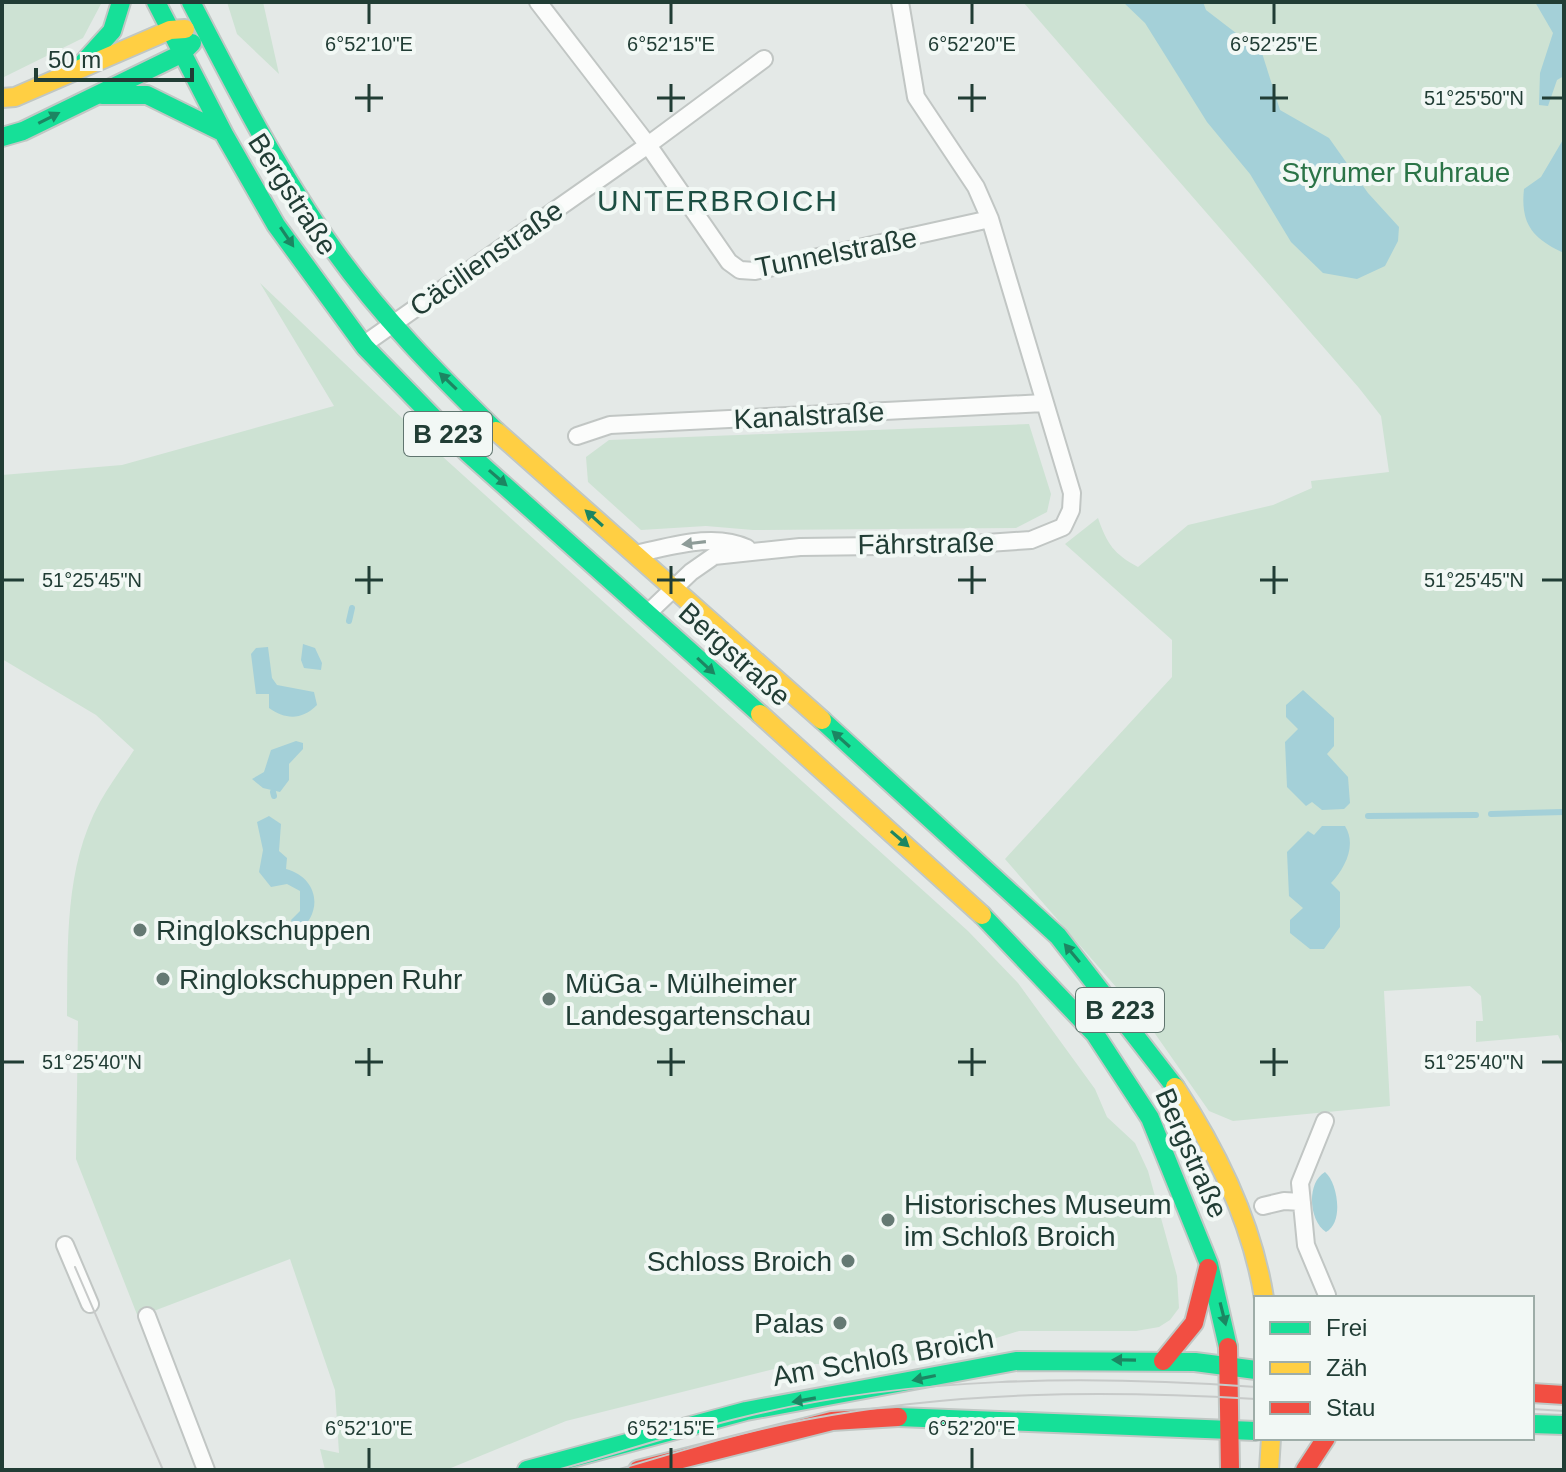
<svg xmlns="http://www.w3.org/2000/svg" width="1566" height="1472" font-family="Arial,sans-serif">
<rect width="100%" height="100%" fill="#e4e9e7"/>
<!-- green -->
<path fill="#cde2d3" d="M2,2H102L83,38L2,78Z
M227,2H263L279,74L237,34Z
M1023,2H1564V1048L1558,1035L1476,1042V1021H1483L1481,996L1470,986L1384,991L1390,1106L1233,1121L1209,1111L1149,1025L1005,859L1172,677V640L1065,544L1098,518C1107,544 1114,554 1138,567L1188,525L1273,505L1312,488L1311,481L1389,472L1381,416L1359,388Z
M260,283L443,457L968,931L1018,983L1095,1089L1107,1117L1135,1143L1148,1171L1177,1276L1179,1308L1170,1320L1159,1327L1136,1331H1019L925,1360L790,1365L566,1421L446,1470H325L320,1449L339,1453L335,1390L290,1259L138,1317L76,1159L78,1021L67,1016C68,944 64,867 100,802C110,784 123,767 134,750L96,715L2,659V475L122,465L334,406Z
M1029,424L1051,494L1047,512L1016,528L753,530L706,526L641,530L588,482L586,457L609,440Z"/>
<!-- water -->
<path fill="#a4d0d8" d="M1123,2H1203L1206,10L1262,53L1280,110L1329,138L1368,193L1399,227L1398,241L1385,266L1357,279L1323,273L1291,242L1250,174L1207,122L1145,23Z
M1535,2L1564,3V76L1557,80L1548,106L1539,105L1540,73L1553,33Z
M1564,138V253C1534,239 1520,225 1524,189L1541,177Z
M303,644L315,648L322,663L321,670L304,668L301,660Z
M268,647L272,678L277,685L314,692L317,705C302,720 286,720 269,708V694H256L251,654L256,648Z
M1303,690L1334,718V746L1327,754L1348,777L1350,803L1344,809L1322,810L1312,802L1306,806L1287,787L1285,742L1298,729L1286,717V705Z
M296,741L303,743V749L289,764V780L280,792L263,788L252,779L264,772L271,750Z
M269,816L281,824L279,851L287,858L286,869C319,878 324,913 297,933L291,920L300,911V891L287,884L271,887L259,872L263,850L257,822Z
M1322,826H1345C1357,845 1345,868 1331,883L1340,892V927L1324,949H1310L1290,933V920L1303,908L1289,896L1287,852L1308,831L1314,835Z
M1325,1172C1338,1183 1344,1223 1326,1232C1309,1221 1306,1183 1325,1172Z"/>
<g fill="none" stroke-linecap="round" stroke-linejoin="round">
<!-- stream -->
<path stroke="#a4d0d8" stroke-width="6" d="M349,621L352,608
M273,792L274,796
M1491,814L1564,812
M1368,816L1476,815"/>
<defs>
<path id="street" d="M538,2L648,145L729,262L740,270L755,271L990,219
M363,345L648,145L764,59
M577,436L610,425L1044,403
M635,554C670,547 713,532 747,548
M648,613L691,572L714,556L800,547L958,545L1031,540L1063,527L1071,510L1072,493L990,219L976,187L916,97L900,2
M1325,1121L1300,1183L1306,1245L1327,1295
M1263,1206L1284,1201L1302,1202
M65,1245L90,1304
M147,1316L206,1470"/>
<path id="fast" d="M156,2L225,136L276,225L365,347L467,452L760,714
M191,2C235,87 278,172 334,250C381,316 438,374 496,431
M84,62L112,31L121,2
M102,95H147L220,131
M2,137L23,131L181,54L192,43
M822,720L1058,936L1175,1087
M982,915L1095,1034L1150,1118L1209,1264L1228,1347
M898,1417L1256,1431
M1532,1424L1564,1425
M527,1470L746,1411L1016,1361L1195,1362L1256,1370"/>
<path id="slow" d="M2,98L15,97L170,30L185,29
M496,431L822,720
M760,714L982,915
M1175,1087C1217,1151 1252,1222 1264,1298
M1269,1470L1271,1438"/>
<path id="jam" d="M1228,1347L1230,1470
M1163,1361L1194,1323L1208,1268
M1532,1393L1564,1395
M638,1470L832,1421L898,1417
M1305,1470L1326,1438"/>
</defs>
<!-- street casing -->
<use href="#street" stroke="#c1c6c4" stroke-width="20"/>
<!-- fast casing -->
<use href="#fast" stroke="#c0c7c4" stroke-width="22"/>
<!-- slow casing -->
<use href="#slow" stroke="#c0c7c4" stroke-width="22"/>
<!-- jam casing -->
<use href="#jam" stroke="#c0c7c4" stroke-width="22"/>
<!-- street -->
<use href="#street" stroke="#fbfcfb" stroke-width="16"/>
<!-- fast -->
<use href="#fast" stroke="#16e098" stroke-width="18"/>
<!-- slow -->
<use href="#slow" stroke="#ffcf43" stroke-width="18"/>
<!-- jam -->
<use href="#jam" stroke="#f24e42" stroke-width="18"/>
<!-- tram -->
<path stroke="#c7cac9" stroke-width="2" d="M75,1267L163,1470
M1532,1409L1564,1411
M557,1470C619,1453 681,1432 744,1417C910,1376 1087,1375 1256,1387
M616,1470C678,1452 740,1432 804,1420C953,1391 1104,1390 1256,1399"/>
</g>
<!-- one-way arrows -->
<defs><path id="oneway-solid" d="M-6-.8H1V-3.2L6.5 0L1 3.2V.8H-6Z" transform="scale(2)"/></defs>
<g fill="#1c8662">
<use href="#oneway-solid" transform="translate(49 118) rotate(-27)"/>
<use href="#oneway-solid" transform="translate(287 237) rotate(56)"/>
<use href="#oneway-solid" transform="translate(448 381) rotate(-136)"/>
<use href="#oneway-solid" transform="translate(498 478) rotate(41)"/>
<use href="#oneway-solid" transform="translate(594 518) rotate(-138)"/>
<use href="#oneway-solid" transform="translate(706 666) rotate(43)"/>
<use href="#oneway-solid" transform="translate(841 739) rotate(-138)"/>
<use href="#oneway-solid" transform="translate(900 839) rotate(41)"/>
<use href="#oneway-solid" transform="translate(1072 953) rotate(-130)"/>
<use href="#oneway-solid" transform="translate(1223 1314) rotate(76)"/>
<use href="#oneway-solid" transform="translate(1124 1360) rotate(-179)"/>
<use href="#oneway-solid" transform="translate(924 1378) rotate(168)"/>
<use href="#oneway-solid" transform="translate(804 1400) rotate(170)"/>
</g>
<use fill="#8e9c98" href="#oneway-solid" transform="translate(694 543) rotate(173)"/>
<!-- ticks -->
<path fill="none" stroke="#213d35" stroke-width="3" d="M369,4V24M671,4V24M972,4V24M1274,4V24M369,84V112M671,84V112M972,84V112M1274,84V112M355,98H383M657,98H685M958,98H986M1260,98H1288M1542,98H1562M369,566V594M671,566V594M972,566V594M1274,566V594M4,580H24M355,580H383M657,580H685M958,580H986M1260,580H1288M1542,580H1562M369,1048V1076M671,1048V1076M972,1048V1076M1274,1048V1076M4,1062H24M355,1062H383M657,1062H685M958,1062H986M1260,1062H1288M1542,1062H1562M369,1448V1468M671,1448V1468M972,1448V1468"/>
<!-- markers -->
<g fill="#657973" stroke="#f2f8f5" stroke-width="3">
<circle cx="140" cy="930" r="8"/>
<circle cx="163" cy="979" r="8"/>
<circle cx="549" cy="999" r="8"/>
<circle cx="888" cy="1220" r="8"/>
<circle cx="848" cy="1261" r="8"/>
<circle cx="840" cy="1323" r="8"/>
</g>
<g text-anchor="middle" stroke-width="8" stroke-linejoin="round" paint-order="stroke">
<!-- shield labels -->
<g fill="#f2f8f5" stroke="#60756f" stroke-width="2">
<rect x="404" y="412" width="88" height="44" rx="6"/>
<rect x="1076" y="988" width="88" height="44" rx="6"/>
</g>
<g font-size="26" font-weight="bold" fill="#213d35">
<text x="448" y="443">B 223</text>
<text x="1120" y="1019">B 223</text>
</g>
<!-- park labels -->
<g font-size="28" fill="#2b7447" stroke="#f2f8f5">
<text x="1396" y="182">Styrumer Ruhraue</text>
</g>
<!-- street labels -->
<g font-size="28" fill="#213d35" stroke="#f2f8f5">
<text transform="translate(293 194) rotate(57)" y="10">Bergstraße</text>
<text transform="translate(836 252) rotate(-11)" y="10">Tunnelstraße</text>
<text transform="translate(486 258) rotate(-35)" y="10">Cäcilienstraße</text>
<text transform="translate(809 415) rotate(-3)" y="10">Kanalstraße</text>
<text transform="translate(926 543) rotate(-1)" y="10">Fährstraße</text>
<text transform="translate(735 654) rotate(42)" y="10">Bergstraße</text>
<text transform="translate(1192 1153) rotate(66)" y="10">Bergstraße</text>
<text transform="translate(883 1357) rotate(-10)" y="10">Am Schloß Broich</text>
</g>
<!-- poi labels -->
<g font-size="28" fill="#213d35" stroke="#f2f8f5" text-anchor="start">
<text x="156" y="940">Ringlokschuppen</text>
<text x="179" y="989">Ringlokschuppen Ruhr</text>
<text x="565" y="993">MüGa - Mülheimer<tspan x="565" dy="32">Landesgartenschau</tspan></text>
<text x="904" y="1214">Historisches Museum<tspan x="904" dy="32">im Schloß Broich</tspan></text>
<text x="832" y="1271" text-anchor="end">Schloss Broich</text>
<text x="824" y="1333" text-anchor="end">Palas</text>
</g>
<!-- neighbourhood labels -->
<g font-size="30" letter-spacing="2" fill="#1d4f43" stroke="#f2f8f5">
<text x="718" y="211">UNTERBROICH</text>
</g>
</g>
<g font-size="20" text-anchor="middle" fill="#213d35" stroke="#f2f8f5" stroke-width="8" stroke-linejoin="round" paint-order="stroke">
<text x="369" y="51">6°52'10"E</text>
<text x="671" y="51">6°52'15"E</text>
<text x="972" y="51">6°52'20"E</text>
<text x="1274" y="51">6°52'25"E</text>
<text x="1474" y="105">51°25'50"N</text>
<text x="92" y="587">51°25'45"N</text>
<text x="1474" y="587">51°25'45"N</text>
<text x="92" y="1069">51°25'40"N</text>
<text x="1474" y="1069">51°25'40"N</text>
<text x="369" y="1435">6°52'10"E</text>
<text x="671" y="1435">6°52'15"E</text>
<text x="972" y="1435">6°52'20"E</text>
</g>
<!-- border -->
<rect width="1566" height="1472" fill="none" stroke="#213d35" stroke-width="8"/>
<!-- legend -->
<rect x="1254" y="1296" width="280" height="144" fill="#f2f8f5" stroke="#9eada8" stroke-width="2"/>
<rect x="1270" y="1322" width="40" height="12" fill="#16e098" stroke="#9eada8" stroke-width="2"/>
<text x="1326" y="1336" font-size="24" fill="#213d35">Frei</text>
<rect x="1270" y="1362" width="40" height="12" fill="#ffcf43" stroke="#9eada8" stroke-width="2"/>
<text x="1326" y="1376" font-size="24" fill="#213d35">Zäh</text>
<rect x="1270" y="1402" width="40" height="12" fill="#f24e42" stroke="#9eada8" stroke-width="2"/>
<text x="1326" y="1416" font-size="24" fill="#213d35">Stau</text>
<!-- scale -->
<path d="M36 68v12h156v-12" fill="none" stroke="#213d35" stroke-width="4"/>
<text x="48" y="68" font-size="24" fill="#213d35" stroke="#f2f8f5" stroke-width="6" paint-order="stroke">50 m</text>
</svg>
